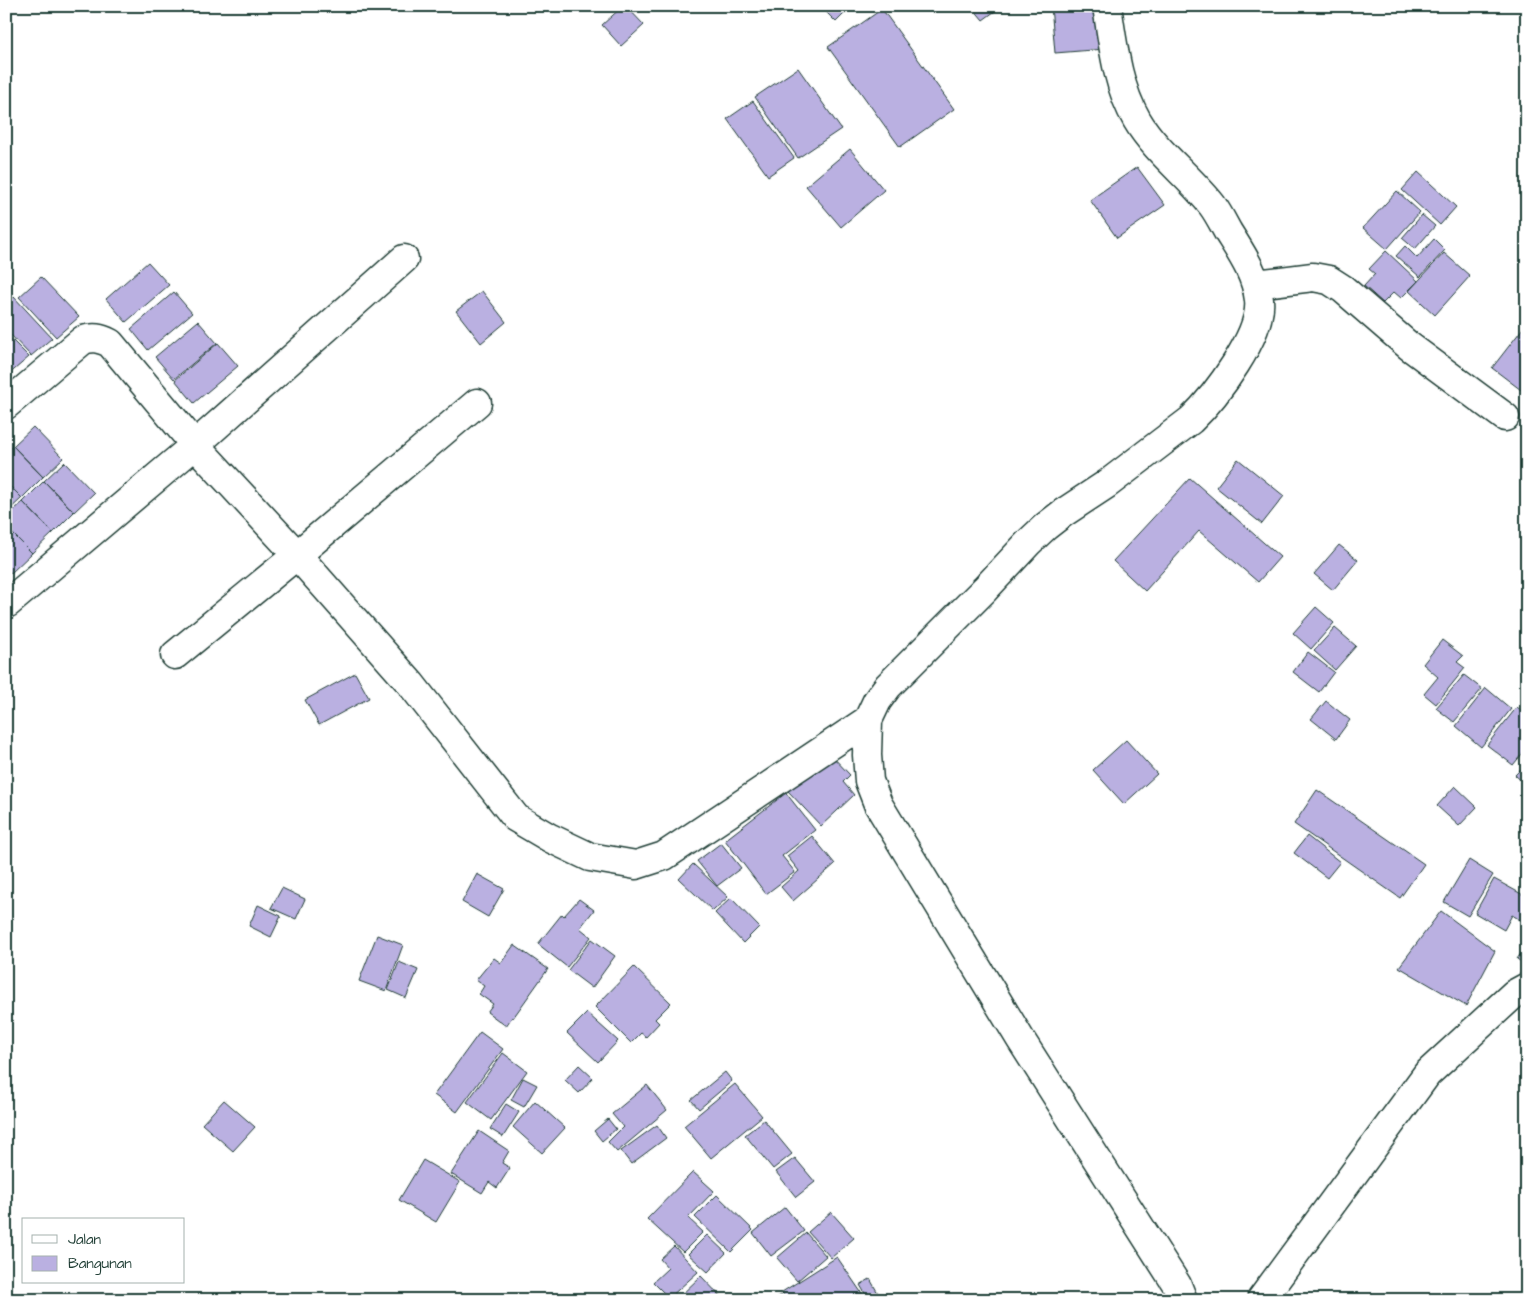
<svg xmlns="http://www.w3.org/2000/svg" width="1533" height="1306" font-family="'Architects Daughter',sans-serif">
<rect width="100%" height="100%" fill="#fff"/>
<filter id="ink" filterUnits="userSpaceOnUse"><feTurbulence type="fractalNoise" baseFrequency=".02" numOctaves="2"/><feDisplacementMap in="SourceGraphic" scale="10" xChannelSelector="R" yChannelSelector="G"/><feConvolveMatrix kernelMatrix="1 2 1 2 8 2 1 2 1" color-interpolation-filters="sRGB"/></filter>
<g filter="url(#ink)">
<!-- building -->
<path fill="#bab0e1" stroke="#1f3d34" d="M623,6H626L644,25L621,46L602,25Z
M820,6H852L836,22Z
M976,6H1002L983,20L973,8Z
M1051,6H1101L1105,49L1055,53Z
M882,9L954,109L900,147L828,47Z
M798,68L841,129L798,158L755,97Z
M753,101L794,158L768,176L727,119Z
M850,149L884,190L841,227L806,186Z
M1137,167L1165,205L1117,238L1090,200Z
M1418,172L1456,207L1440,225L1402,190Z
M1397,191L1420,212L1387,249L1363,228Z
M1422,215L1435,226L1415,249L1402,238Z
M1434,239L1445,250L1420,277L1396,256L1405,246L1417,258Z
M1386,251L1418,281L1401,298L1394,292L1383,303L1364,286L1375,274L1369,269Z
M1444,253L1470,276L1435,315L1409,291Z
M148,262L169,285L126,322L106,299Z
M41,277L79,317L56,337L19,297Z
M482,291L506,322L481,343L456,311Z
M174,292L192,313L148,350L131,329Z
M14,297L52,338L31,356L6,330V305Z
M198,321L217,343L174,379L155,357Z
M1523,328L1527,331V391L1525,393L1492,368Z
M6,334L29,357L7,376L6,375Z
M218,343L238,366L194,403L175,380Z
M33,427L63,458L43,477L13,446Z
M13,446L43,477L22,498L6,482V453Z
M1238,459L1284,496L1262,524L1216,487Z
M64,462L94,493L74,512L44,481Z
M1190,478L1280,557L1258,582L1199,531L1145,591L1113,561Z
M44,481L74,512L53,533L23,502Z
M6,482L22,498L6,513Z
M23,502L53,533L32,553L6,527V517Z
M6,527L32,553L11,573L6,567Z
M1339,545L1358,560L1333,590L1314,574Z
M1316,607L1334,623L1311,649L1293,633Z
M1335,628L1356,646L1335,670L1314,651Z
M1442,640L1463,656L1457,662L1465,668L1436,704L1424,694L1438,677L1423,664Z
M1308,652L1334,672L1319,692L1293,672Z
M355,673L369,698L319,725L305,700Z
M1464,675L1482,689L1454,722L1436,708Z
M1486,688L1511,709L1481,747L1456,726Z
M1326,701L1350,720L1336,739L1311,719Z
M1517,707L1527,715V748L1513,765L1487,745Z
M1126,740L1157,774L1124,804L1093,770Z
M831,755L850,775L843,782L854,795L821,826L788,791L824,757Z
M1527,763V786L1515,775Z
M1455,786L1477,807L1459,826L1437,806Z
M1317,790L1424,864L1400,898L1294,824Z
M786,793L815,830L782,856L795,872L766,894L725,840Z
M812,836L835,864L793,901L781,887L799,871L787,856Z
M1307,836L1340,862L1327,878L1294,853Z
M721,843L741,868L717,886L697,861Z
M1469,860L1493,875L1468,916L1444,902Z
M693,864L728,897L713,911L679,879Z
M477,874L504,889L488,917L462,902Z
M1494,879L1527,897V924L1512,915L1504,930L1475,913Z
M282,888L305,899L296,919L271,908Z
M731,898L759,927L743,943L715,913Z
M579,899L594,910L580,928L591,937L567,967L538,944L562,914L564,916Z
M258,905L281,916L271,937L249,926Z
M1441,911L1495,951L1466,1006L1399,967Z
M377,935L403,945L386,991L359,981Z
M592,939L615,956L592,988L568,970Z
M514,945L548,969L513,1018L512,1017L506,1026L487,1012L493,1004L479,994L484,986L476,980L494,958L501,963Z
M1527,945V966L1517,959Z
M399,962L418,970L406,998L388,990Z
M634,967L671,1003L655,1019L659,1023L646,1037L641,1033L631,1043L595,1007Z
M587,1013L618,1041L598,1062L567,1033Z
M480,1032L503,1049L457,1112L434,1095Z
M503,1053L527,1071L491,1120L467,1102Z
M579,1065L593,1078L579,1093L565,1080Z
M725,1072L732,1081L699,1109L691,1100Z
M523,1078L537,1085L524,1107L511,1100Z
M735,1084L762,1116L711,1158L684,1126Z
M647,1085L667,1110L617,1152L608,1142L623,1127L612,1114Z
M224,1100L255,1127L233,1151L202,1124Z
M535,1101L565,1128L542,1153L513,1127Z
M506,1104L519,1112L503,1137L490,1129Z
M608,1119L616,1129L602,1141L594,1131Z
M764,1120L792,1154L773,1169L745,1135Z
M657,1125L666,1138L631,1164L621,1151Z
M479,1131L509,1151L502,1163L510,1168L497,1188L489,1182L482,1193L451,1174Z
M795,1158L815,1182L796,1197L776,1172Z
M423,1160L460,1182L436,1222L399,1200Z
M693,1172L714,1191L688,1218L703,1232L683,1252L647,1219Z
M717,1195L753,1230L731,1252L695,1217Z
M785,1207L804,1231L771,1256L753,1233Z
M831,1212L854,1238L831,1258L808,1232Z
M806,1233L826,1256L797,1281L777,1258Z
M707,1235L726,1253L708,1272L688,1254Z
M674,1246L698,1272L669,1298L653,1282L668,1268L660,1259Z
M837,1257L863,1295L856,1300H787L782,1292Z
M701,1276L723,1299L679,1300L678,1298Z
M870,1279L882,1300H869L860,1285Z
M781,1295L784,1300H773Z"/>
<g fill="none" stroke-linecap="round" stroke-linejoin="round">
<defs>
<path id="minor" d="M1107,6C1113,44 1117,86 1137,120C1155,151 1190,177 1212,205C1218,213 1223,223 1228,232C1241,253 1256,274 1259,300C1263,334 1215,397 1191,420L1107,484L1063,513L1045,527L1029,542L985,589L888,686L877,701L868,720L867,755L869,781L878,804L1021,1040L1177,1285L1183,1300
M1256,284L1313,277L1329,280L1343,289L1409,346L1505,417
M6,405L83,340C94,337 100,338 110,343L195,445L297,555L411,684L516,818L550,838L590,857L636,865L664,856L868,720
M8,603L195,445L404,259
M175,655L297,555L477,403
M1261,1300L1427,1074L1514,994L1527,987"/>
</defs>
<!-- minor casing -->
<use href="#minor" stroke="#1f3d34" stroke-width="31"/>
<!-- minor -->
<use href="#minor" stroke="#fff" stroke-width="28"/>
</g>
</g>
<!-- margin -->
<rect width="1533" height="1306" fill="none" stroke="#fff" stroke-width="25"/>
<rect x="12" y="12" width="1508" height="1281" fill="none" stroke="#1f3d34" stroke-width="2" filter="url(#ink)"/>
<!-- legend -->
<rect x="22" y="1218" width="162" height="65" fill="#ffffff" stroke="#a5b1ae"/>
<rect x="32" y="1235" width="25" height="8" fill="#ffffff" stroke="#a5b1ae"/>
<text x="68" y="1244" font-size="15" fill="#1f3d34">Jalan</text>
<rect x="32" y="1256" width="25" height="15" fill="#bab0e1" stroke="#a5b1ae"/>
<text x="68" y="1268" font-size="15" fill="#1f3d34">Bangunan</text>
</svg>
